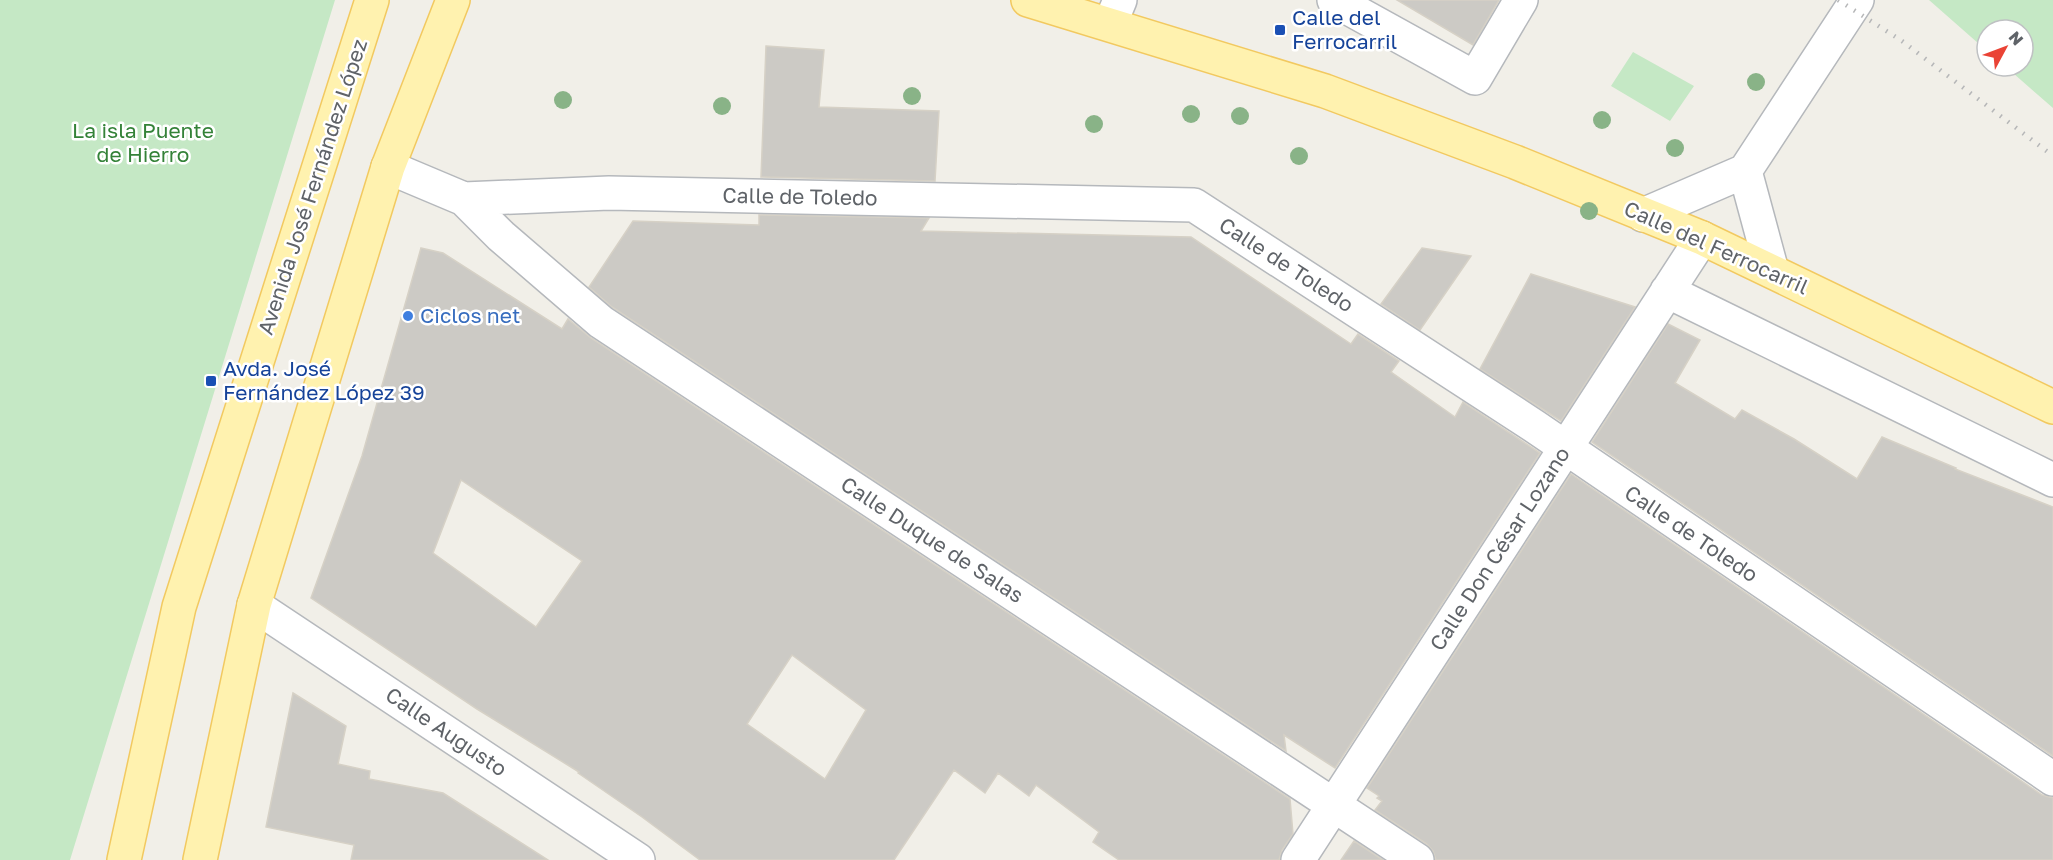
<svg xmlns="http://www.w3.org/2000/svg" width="2053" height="860" font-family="'Golos Text',sans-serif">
<rect width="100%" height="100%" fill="#f1efe8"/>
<!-- green -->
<path fill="#c5e8c5" d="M0,0H335L70,860H0Z
M1929,0H2053V108L2005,66H2023V30H1987V51Z
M1633,52L1694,86L1670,121L1611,86Z"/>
<!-- building -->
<path fill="#cccac5" stroke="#d6d1c6" stroke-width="1.5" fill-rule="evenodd" d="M1397,0H1499L1473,45Z
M766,46L824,50L819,107L939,111L935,181L761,177Z
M759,215L929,218L921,231L1191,237L1351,344L1358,334L1399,361L1391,372L1455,417L1463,402L1540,453L1335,768L1284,735L1286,751L612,307L589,287L633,221L759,225Z
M421,248L443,253L562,329L568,319L591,338L1290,799L1293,834L1282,850L1279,860H1119L1093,842L1099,832L1036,785L1029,796L998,773L985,793L954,770L894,860H700L642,817L578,773L579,772L477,709L311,598L362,456ZM461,480L582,561L536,627L433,553ZM792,655L866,710L825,779L747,724Z
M1422,248L1471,256L1420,330L1381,304Z
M1531,274L1635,307L1561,421L1480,369Z
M1668,324L1700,340L1675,383L1735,419L1742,410L1794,439L1857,479L1882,437L1956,468L1955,469L2053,507V756L1592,442Z
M1571,474L2042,795L2053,798V860H1436L1433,851L1427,844L1375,810L1382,801L1377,798L1379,796L1367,788Z
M293,693L346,726L338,764L370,771L369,779L443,793L548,860H351L354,845L266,827Z
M1354,841L1383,860H1341Z"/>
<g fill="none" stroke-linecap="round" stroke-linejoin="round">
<defs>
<path id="minor" d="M1334,0L1475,78L1521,0
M1110,24L1120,0
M388,167L464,199L609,193L1194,205L1534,426L2053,779
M1745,171L1772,271
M464,199L501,236L601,322L1417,860
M1643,215L1745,171L1857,0
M1667,291L2053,480
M254,605L638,860
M1298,860L1702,238"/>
<path id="major" d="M1028,0L1325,91L1515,162L1702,238L2053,407
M124,860L179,607L372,0
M200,860L254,605L388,167L453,0"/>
</defs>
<!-- minor casing -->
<use href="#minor" stroke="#b5b8bc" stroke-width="36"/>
<!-- major casing -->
<use href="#major" stroke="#f2c960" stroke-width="36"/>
<!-- minor -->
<use href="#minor" stroke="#fff" stroke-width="33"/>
<!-- major -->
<use href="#major" stroke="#fff2af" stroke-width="33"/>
<!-- rail -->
<path stroke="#b6b7b8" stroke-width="4.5" stroke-dasharray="1.5 8" stroke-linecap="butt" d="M1838,0L1902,41L2053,156"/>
</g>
<!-- trees -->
<g fill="#89b387">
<circle cx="1756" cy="82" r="9"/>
<circle cx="912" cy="96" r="9"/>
<circle cx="563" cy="100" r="9"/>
<circle cx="722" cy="106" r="9"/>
<circle cx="1191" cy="114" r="9"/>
<circle cx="1240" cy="116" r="9"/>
<circle cx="1602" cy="120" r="9"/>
<circle cx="1094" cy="124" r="9"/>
<circle cx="1675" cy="148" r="9"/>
<circle cx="1299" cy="156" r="9"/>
<circle cx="1589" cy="211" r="9"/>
</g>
<!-- markers -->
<g fill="#1a4fb4" stroke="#fff" stroke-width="2">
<rect x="1274" y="24" width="12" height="12" rx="3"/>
<rect x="205" y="375" width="12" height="12" rx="3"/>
</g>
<circle fill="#3f7fe0" stroke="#fff" stroke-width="2" cx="408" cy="316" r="6"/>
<g text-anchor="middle" stroke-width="5" stroke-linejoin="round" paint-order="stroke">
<!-- transit labels -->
<g font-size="21" fill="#164399" stroke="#fff" text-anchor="start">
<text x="1292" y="25">Calle del<tspan x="1292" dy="24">Ferrocarril</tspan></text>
<text x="223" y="376">Avda. José<tspan x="223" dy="24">Fernández López 39</tspan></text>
</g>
<!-- park labels -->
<g font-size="21" fill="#348238" stroke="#fff">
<text x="143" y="138">La isla Puente<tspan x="143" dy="24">de Hierro</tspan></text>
</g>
<!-- street labels -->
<g font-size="21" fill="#5f6368" stroke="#fff">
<text transform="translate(313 187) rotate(-72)" y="7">Avenida José Fernández López</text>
<text transform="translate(800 197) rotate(1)" y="7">Calle de Toledo</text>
<text transform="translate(1716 248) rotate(24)" y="7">Calle del Ferrocarril</text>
<text transform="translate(1286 265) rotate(33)" y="7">Calle de Toledo</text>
<text transform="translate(1691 534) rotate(34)" y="7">Calle de Toledo</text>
<text transform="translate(932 540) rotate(33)" y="7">Calle Duque de Salas</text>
<text transform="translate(1500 549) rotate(-57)" y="7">Calle Don César Lozano</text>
<text transform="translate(446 732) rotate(34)" y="7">Calle Augusto</text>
</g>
<!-- shop labels -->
<g font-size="21" fill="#366cbe" stroke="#fff" text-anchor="start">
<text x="420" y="323">Ciclos net</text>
</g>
</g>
<!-- north arrow -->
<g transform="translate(2005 48) rotate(49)"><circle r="28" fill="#ffffff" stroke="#bfc1c3" stroke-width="1.5"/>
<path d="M0-4.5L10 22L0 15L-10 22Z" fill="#ea4335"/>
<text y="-9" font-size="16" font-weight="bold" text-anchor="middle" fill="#5f6368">N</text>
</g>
</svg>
